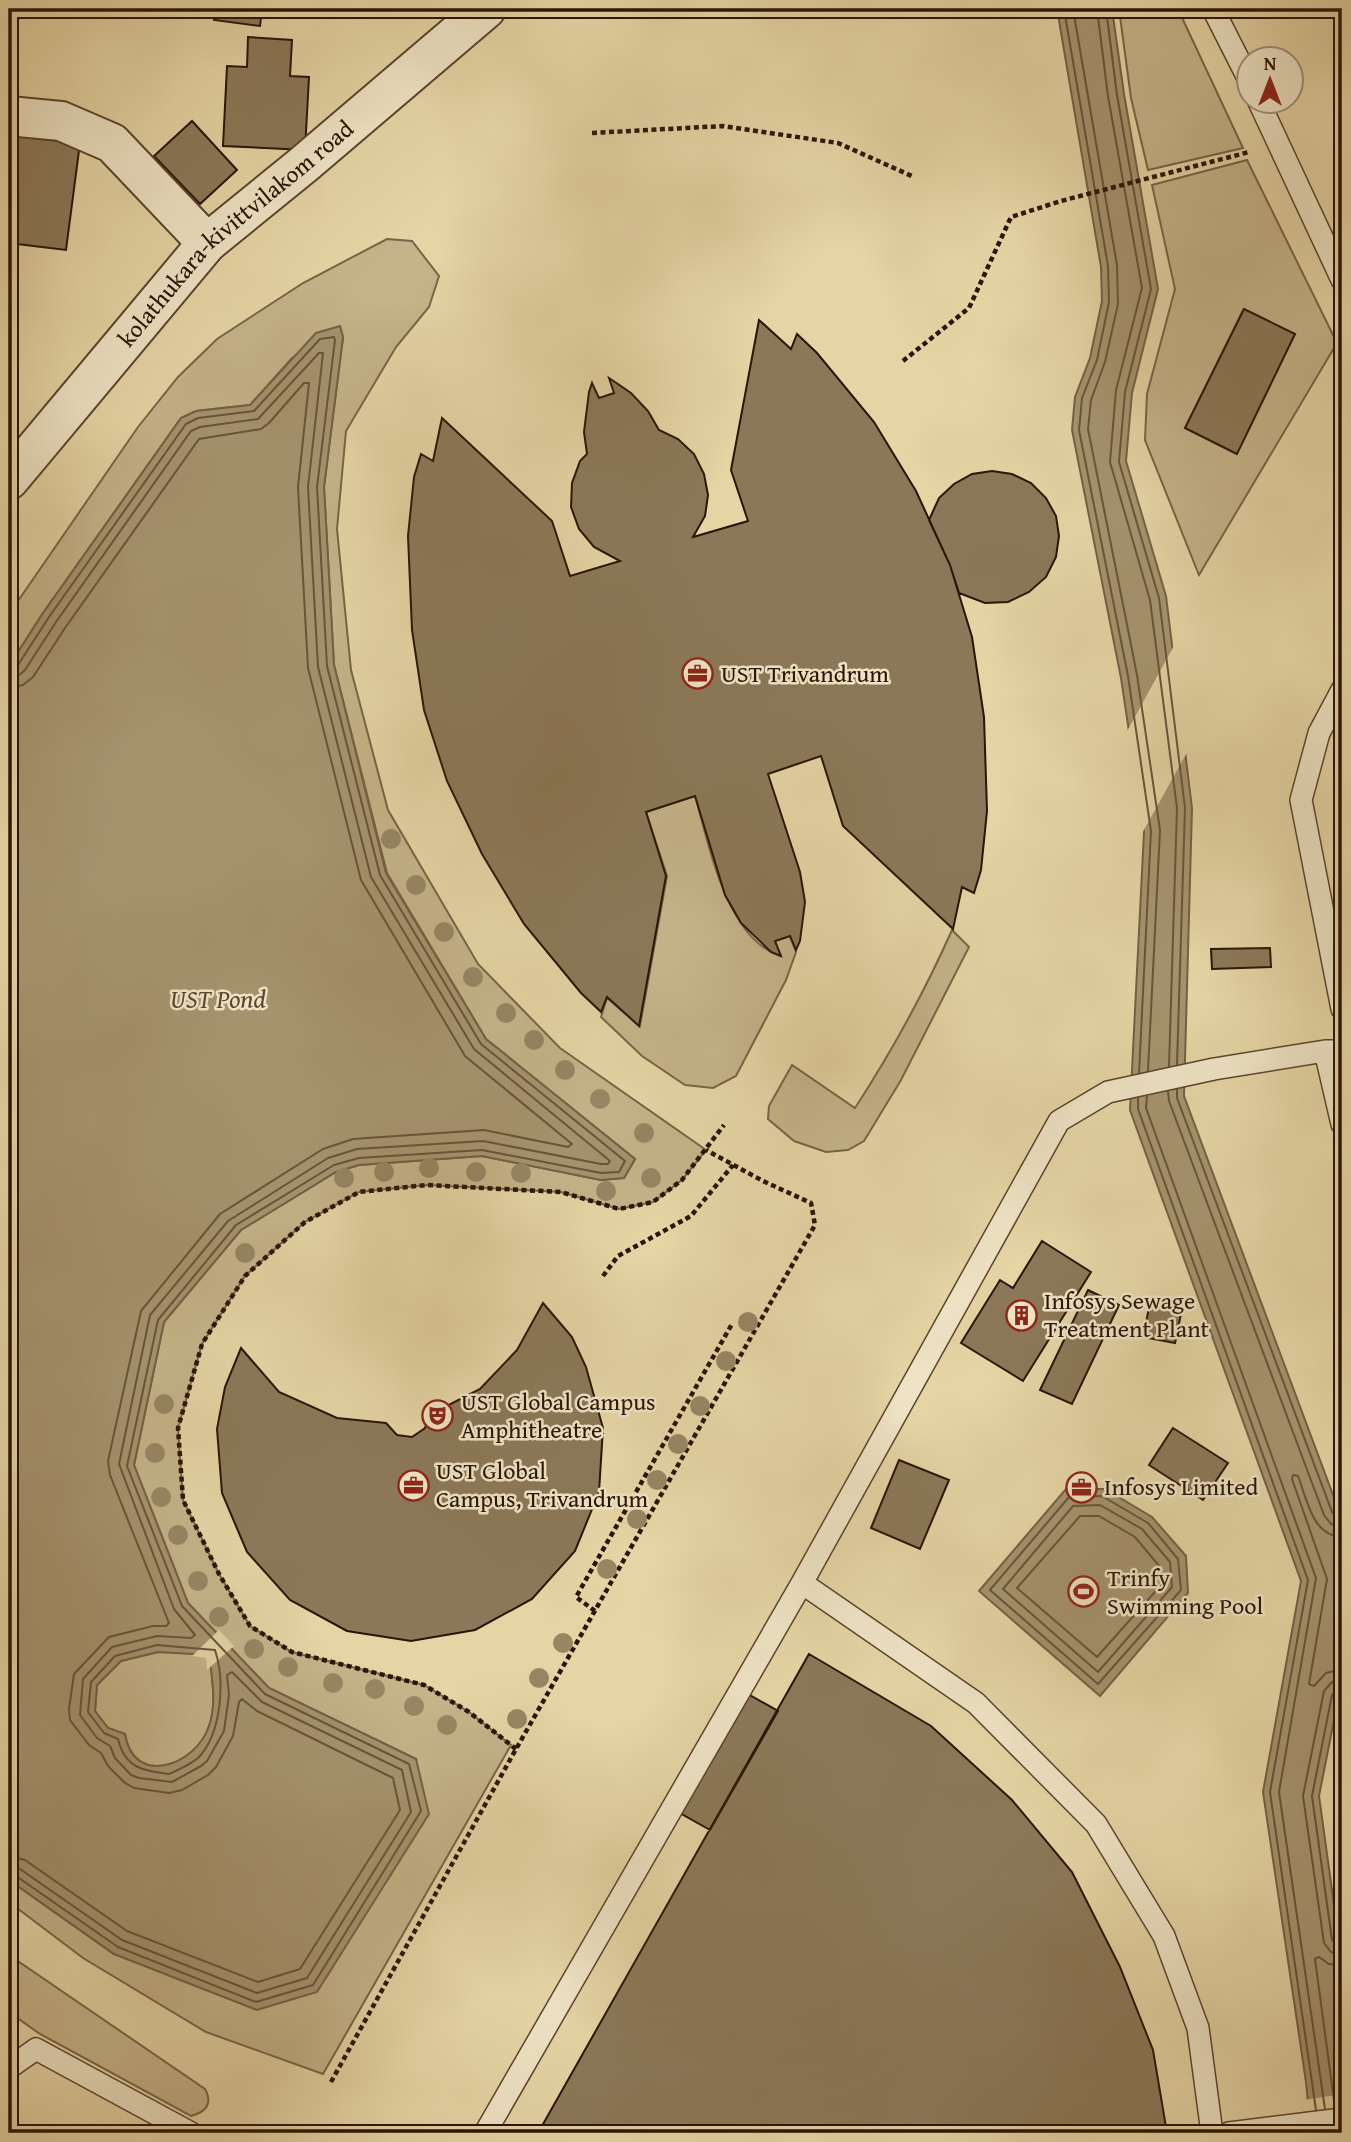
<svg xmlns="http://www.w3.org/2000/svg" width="1351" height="2142" font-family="'Gentium Book Plus',serif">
<rect width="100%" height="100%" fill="#e5d4a4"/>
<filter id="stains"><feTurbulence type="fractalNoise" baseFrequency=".00286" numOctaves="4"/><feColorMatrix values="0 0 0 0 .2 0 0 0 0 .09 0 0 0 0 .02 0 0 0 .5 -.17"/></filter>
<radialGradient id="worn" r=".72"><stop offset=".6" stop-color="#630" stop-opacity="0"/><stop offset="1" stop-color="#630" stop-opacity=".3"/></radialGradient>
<!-- green -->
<path fill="#c5b389" stroke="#786447" stroke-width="2" fill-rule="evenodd" d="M1119,9H1178L1243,148L1148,170L1131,98Z
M1247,160L1337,343L1199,575L1145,440L1147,394L1175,289L1152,185ZM1243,310L1295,334L1236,454L1185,428Z
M387,239L412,241L439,276L429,307L396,347L346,431L337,529L351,670L388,810L478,964L560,1048L706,1150L682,1180L653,1202L619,1209L561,1192L426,1185L359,1192L305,1222L245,1276L202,1344L178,1428L183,1500L219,1574L250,1626L292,1652L424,1685L469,1712L511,1745L323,2074L206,2032L83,1958L9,1902V1880L114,1954L416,1759L269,1688L188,1603L134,1465L164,1322L241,1230L336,1172L359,1165L482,1156L601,1180L624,1178L635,1159L486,1039L387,873L334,665L324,487L343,337L340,327L292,358L250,405L196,411L181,418L43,613L9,666V614L138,427L178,377L217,339L303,283Z
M695,796C709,844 726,938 780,956L775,941L790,936L796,952L786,980L736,1076L713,1088L685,1085L642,1056L601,1017L607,998L640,1026L667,876L646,812Z
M952,930L969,947L901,1080L864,1141L848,1150L826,1152L794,1141L768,1119L769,1106L792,1065L855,1108C892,1051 924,993 952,930Z
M158,1652L209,1654C212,1677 217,1704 209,1726C196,1767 133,1787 125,1734L108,1728L95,1711L97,1685L121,1661Z
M9,1955L205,2089C213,2104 206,2112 191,2116L40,2034L9,2012Z"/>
<!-- water -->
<path fill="#a5936e" stroke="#746044" stroke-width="2" fill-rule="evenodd" d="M1057,9H1112L1124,94L1158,289L1132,393L1126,461L1166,596L1192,808L1184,1096L1342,1519V1680L1319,1796L1342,1963V2133H1311L1306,2082L1263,1792L1301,1581L1130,1110L1144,832L1121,678L1072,430L1075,397L1090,358L1102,301L1101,267Z
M340,326L343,337L324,487L334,665L386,873L486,1039L635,1159L624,1178L601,1180L482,1156L359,1165L336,1172L241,1230L164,1322L134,1465L188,1603L269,1688L416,1759L429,1814L317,1992L257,2010L114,1954L9,1880V666L43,613L181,418L196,411L250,405L316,333ZM158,1652L209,1655C212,1677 217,1704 209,1726C195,1767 133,1787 125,1734L108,1728L95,1711L97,1685L121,1661Z
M1066,1489H1105L1152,1517L1186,1556L1188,1593L1100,1696L979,1591Z"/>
<!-- pier -->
<path fill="#e5d4a4" d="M1175,644L1189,749L1140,837L1126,733Z
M219,1630L234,1646L207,1670L206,1658L192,1656Z
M1342,2094V2133H1308L1304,2100Z"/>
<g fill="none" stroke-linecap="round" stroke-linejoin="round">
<!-- shore -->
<path stroke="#68543a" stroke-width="2" d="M1064,9L1108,266L1109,302L1097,360L1082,398L1079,430L1128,676L1151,831L1139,1073
M1073,9L1117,265L1118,304L1105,362L1091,400L1088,429L1137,675L1160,830L1148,1071
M1097,9L1108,96L1142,288L1116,390L1110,462L1150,600L1177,808L1169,1066
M1106,9L1117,95L1151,289L1125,392L1119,462L1159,598L1185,808L1177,1064
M9,669L18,665L49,617L186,424L198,418L254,411L320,339L334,337L335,340L317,487L327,666L380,875L481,1044L625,1161L619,1172L601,1173L482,1150L359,1158L334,1165L236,1225L158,1320L127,1466L182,1606L265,1694L409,1764L421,1811L313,1985L256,2002L118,1947L16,1876L9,1875
M9,678L18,676L25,670L56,622L191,431L200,427L258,419L319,353H323L308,487L318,667L371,877L474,1049L610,1161L608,1164H601L483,1141L357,1149L328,1158L228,1221L150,1315L119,1464L174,1609L195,1635L191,1638L157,1636L112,1647L83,1679L80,1715L97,1738L110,1746L115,1758L131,1775L139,1778L172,1782L201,1766L207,1761L224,1731L229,1695L227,1675L232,1672L262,1702L402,1770L411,1812L307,1978L257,1993L122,1940L20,1869L9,1866
M9,688L23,685L33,677L65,628L199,439L261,429L269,423L304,383H309L298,487L308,668L361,880L465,1056L572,1144L568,1147L484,1130L353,1139L323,1149L220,1214L141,1311L108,1461L110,1475L169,1623L166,1626H153L109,1637L74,1674L69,1709L70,1720L89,1745L101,1753L108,1766L125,1783L134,1788L169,1793L182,1790L208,1775L216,1767L233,1736L239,1702L242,1699L257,1711L393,1778L400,1810L300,1969L258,1982L127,1931L25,1860L9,1856
M1177,1090V1098L1332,1512L1337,1517L1342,1518
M1168,1092L1169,1101L1324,1515L1331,1524L1342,1527
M1147,1096L1146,1108L1316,1578L1279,1792L1325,2109
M1138,1098V1109L1308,1580L1270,1792L1316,2110
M1102,1496L1148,1523L1178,1559L1181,1590L1098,1684L990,1590L1069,1497Z
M1100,1505L1142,1529L1170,1562L1172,1587L1098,1672L1003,1589L1073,1506Z
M1080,1516H1099L1135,1537L1160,1567L1161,1585L1097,1657L1017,1588Z
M1342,1537C1312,1536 1307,1499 1298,1476L1293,1475L1292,1479L1327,1579L1309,1684L1314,1686L1326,1673L1342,1669
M157,1645L215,1650C225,1680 222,1732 199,1757C192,1764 178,1770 169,1774C143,1771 125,1768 118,1739L104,1733L88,1712L91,1682L115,1656Z
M1342,1680L1332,1682L1324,1691L1303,1796L1324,1943L1331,1952L1342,1955
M1342,1689L1336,1690L1332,1695L1312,1796L1332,1940L1336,1945L1342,1947
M1335,2108L1315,1959L1319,1957L1329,1964L1342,1966"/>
</g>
<!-- building -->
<path fill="#8b7858" stroke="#2a1405" stroke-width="2" d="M215,9H262L260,26L214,20Z
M248,37L292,40L290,76L309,77L305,150L223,146L227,66L247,67Z
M192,121L237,170L200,204L154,156Z
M9,135L80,143L66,250L9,243Z
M9,297L12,298L9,363Z
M1244,309L1295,334L1237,454L1185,428Z
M759,320L791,349L797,334L817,353L874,422L916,491L950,565L972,637L984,717L987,811L981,870L974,893L962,887L953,929L843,826L821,756L768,774L800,872L805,902L800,941L796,950L790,936L775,941L781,956L771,952L741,923L725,895L695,796L646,812L666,876L639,1026L607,997L601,1012L581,993L524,924L482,854L447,781L424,710L412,630L408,536L414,477L421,454L433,461L442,418L552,521L570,576L620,561L594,547L579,529L571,507L572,483L580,461L587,454L584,432L589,392L592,383L599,398L614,393L609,378L631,393L648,411L659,430L678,439L694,454L704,474L708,495L705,516L693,537L748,521L731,470Z
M992,471L1012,474L1031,483L1046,498L1056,516L1059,536L1056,557L1046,577L1029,592L1008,602L985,603L959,593L950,565L929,520L939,498L954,484L972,474Z
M1270,948L1271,967L1212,969L1211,949Z
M1042,1241L1091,1272L1023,1381L961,1343L1000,1280L1013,1288Z
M1088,1290L1119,1305L1072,1404L1040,1390Z
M1151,1298L1183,1304L1175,1343L1143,1337Z
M543,1303L572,1337L586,1367L603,1428L599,1492L575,1551L532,1599L475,1630L411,1641L347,1631L290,1600L247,1552L222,1493L217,1429L225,1387L241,1348L279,1392L337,1418L386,1423L397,1435L412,1437L425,1428L431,1414L480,1389L517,1350Z
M1173,1428L1228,1463L1203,1500L1149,1465Z
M899,1460L949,1480L920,1549L871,1528Z
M809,1654L931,1726L1012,1800L1072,1872L1120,1967L1153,2050L1167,2133H538Z
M748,1694L778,1711L710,1830L680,1813Z"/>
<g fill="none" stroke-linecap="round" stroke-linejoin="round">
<defs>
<path id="service" d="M1213,9L1250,82
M1259,102L1342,280
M1342,690L1319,733L1301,800L1342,1009
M1325,1051L1342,1124
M802,1583L976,1703L1096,1824L1164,1936L1198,2028L1212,2133
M9,2068L36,2049L191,2133
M485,2133L802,1583L1059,1121L1108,1092L1214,1069L1325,1051H1342
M1229,2133L1342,2119"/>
<g id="minor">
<path d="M9,116L61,121L112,143L207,243"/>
<path id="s1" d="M9,480L207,243L303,165L486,9"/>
</g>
</defs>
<!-- service casing -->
<use href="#service" stroke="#59442d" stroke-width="24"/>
<!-- minor casing -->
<use href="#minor" stroke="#59442d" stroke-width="42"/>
<!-- path -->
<path stroke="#2a1405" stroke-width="4.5" stroke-dasharray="5 3.5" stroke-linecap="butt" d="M592,133L723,126L838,143L914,177
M903,361L969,308L1011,217L1061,201L1249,152
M603,1276L618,1256L691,1216L733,1165
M595,1611L576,1597L732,1324
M516,1749L469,1712L424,1685L292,1652L250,1626L219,1574L183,1500L178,1428L202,1344L245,1276L305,1222L359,1192L426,1185L561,1192L619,1209L653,1202L682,1180L724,1125
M331,2082L516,1749L815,1225L811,1203L763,1181L706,1150"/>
<!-- service -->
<use href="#service" stroke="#eee3c4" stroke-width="21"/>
<!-- minor -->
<use href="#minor" stroke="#eee3c4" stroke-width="38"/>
</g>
<!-- trees -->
<g fill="#978563">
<circle cx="391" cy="839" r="10"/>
<circle cx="416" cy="885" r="10"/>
<circle cx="444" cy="932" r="10"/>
<circle cx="473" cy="977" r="10"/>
<circle cx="506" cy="1013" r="10"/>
<circle cx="534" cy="1040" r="10"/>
<circle cx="565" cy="1070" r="10"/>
<circle cx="600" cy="1099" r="10"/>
<circle cx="644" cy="1133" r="10"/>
<circle cx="429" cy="1168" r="10"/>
<circle cx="384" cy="1172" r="10"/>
<circle cx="476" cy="1172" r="10"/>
<circle cx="521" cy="1173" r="10"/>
<circle cx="344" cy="1178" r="10"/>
<circle cx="651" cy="1178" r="10"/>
<circle cx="606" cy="1191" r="10"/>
<circle cx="245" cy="1253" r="10"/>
<circle cx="748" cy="1322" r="10"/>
<circle cx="726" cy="1361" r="10"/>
<circle cx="164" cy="1404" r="10"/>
<circle cx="700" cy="1406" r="10"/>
<circle cx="678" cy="1444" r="10"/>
<circle cx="155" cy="1453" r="10"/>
<circle cx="657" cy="1480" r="10"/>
<circle cx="161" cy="1497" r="10"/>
<circle cx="637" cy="1519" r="10"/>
<circle cx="178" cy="1535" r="10"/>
<circle cx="607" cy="1569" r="10"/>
<circle cx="198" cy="1581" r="10"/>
<circle cx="219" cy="1617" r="10"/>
<circle cx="563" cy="1643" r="10"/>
<circle cx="254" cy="1649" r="10"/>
<circle cx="288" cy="1667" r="10"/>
<circle cx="539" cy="1678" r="10"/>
<circle cx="333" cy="1683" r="10"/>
<circle cx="375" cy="1689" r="10"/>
<circle cx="414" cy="1706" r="10"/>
<circle cx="517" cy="1719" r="10"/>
<circle cx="447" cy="1725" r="10"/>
</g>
<!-- icons -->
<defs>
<symbol id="office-ring" viewBox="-11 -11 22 22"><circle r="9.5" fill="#eee3c4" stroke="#8f2418" stroke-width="1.5"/><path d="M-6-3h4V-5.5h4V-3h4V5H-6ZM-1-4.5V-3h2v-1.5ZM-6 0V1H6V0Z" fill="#8f2418"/></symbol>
<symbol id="building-ring" viewBox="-11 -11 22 22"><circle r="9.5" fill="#eee3c4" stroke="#8f2418" stroke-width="1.5"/><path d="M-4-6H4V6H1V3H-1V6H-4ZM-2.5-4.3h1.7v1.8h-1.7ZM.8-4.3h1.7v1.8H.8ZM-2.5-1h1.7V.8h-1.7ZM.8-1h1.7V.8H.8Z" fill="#8f2418"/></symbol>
<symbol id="theatre-ring" viewBox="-11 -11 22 22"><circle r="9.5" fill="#eee3c4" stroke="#8f2418" stroke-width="1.5"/><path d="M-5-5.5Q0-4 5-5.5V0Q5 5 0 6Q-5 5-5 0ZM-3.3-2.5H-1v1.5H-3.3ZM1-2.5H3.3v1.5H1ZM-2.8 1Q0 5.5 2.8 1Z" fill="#8f2418"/></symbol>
<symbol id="stadium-ring" viewBox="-11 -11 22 22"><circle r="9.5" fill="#eee3c4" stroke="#8f2418" stroke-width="1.5"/><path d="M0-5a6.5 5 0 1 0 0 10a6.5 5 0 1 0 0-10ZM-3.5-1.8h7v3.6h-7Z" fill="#8f2418"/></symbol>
</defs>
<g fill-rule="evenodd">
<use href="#office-ring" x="680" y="656" width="35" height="35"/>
<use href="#building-ring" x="1004" y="1298" width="35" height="35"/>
<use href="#theatre-ring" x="420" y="1398" width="35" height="35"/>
<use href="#office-ring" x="396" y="1468" width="35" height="35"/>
<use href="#office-ring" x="1064" y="1470" width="35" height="35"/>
<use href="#stadium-ring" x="1066" y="1574" width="35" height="35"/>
</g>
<g text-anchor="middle" stroke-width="5" stroke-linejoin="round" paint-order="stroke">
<!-- street labels -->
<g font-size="24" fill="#2a1405" stroke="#eee3c4">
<text dy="8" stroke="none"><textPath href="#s1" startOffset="336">kolathukara-kivittvilakom road</textPath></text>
</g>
<!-- poi labels -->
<g font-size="24" fill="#2a1405" stroke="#eee3c4" text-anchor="start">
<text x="721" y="682">UST Trivandrum</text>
<text x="1044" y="1309">Infosys Sewage<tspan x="1044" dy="28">Treatment Plant</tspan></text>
<text x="461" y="1410">UST Global Campus<tspan x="461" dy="28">Amphitheatre</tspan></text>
<text x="436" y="1479">UST Global<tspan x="436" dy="28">Campus, Trivandrum</tspan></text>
<text x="1104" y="1495">Infosys Limited</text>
<text x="1107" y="1586">Trinfy<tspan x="1107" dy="28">Swimming Pool</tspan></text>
</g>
<!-- water labels -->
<g font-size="26" font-style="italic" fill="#5b472f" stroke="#eee3c4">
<text x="218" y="1008">UST Pond</text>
</g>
</g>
<!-- margin -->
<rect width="1351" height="2142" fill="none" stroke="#e5d4a4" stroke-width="35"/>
<rect x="10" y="10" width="1330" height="2121" fill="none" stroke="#2a1405" stroke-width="3.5"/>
<rect x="18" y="18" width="1316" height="2107" fill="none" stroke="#2a1405" stroke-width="2"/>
<!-- north arrow -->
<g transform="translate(1270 80)"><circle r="33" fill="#eee3c4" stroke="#a09078" stroke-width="2"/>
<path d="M0-5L12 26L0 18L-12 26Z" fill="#8f2418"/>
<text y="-10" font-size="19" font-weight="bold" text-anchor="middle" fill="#2a1405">N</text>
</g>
<rect width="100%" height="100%" filter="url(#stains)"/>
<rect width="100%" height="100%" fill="url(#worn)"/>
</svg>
